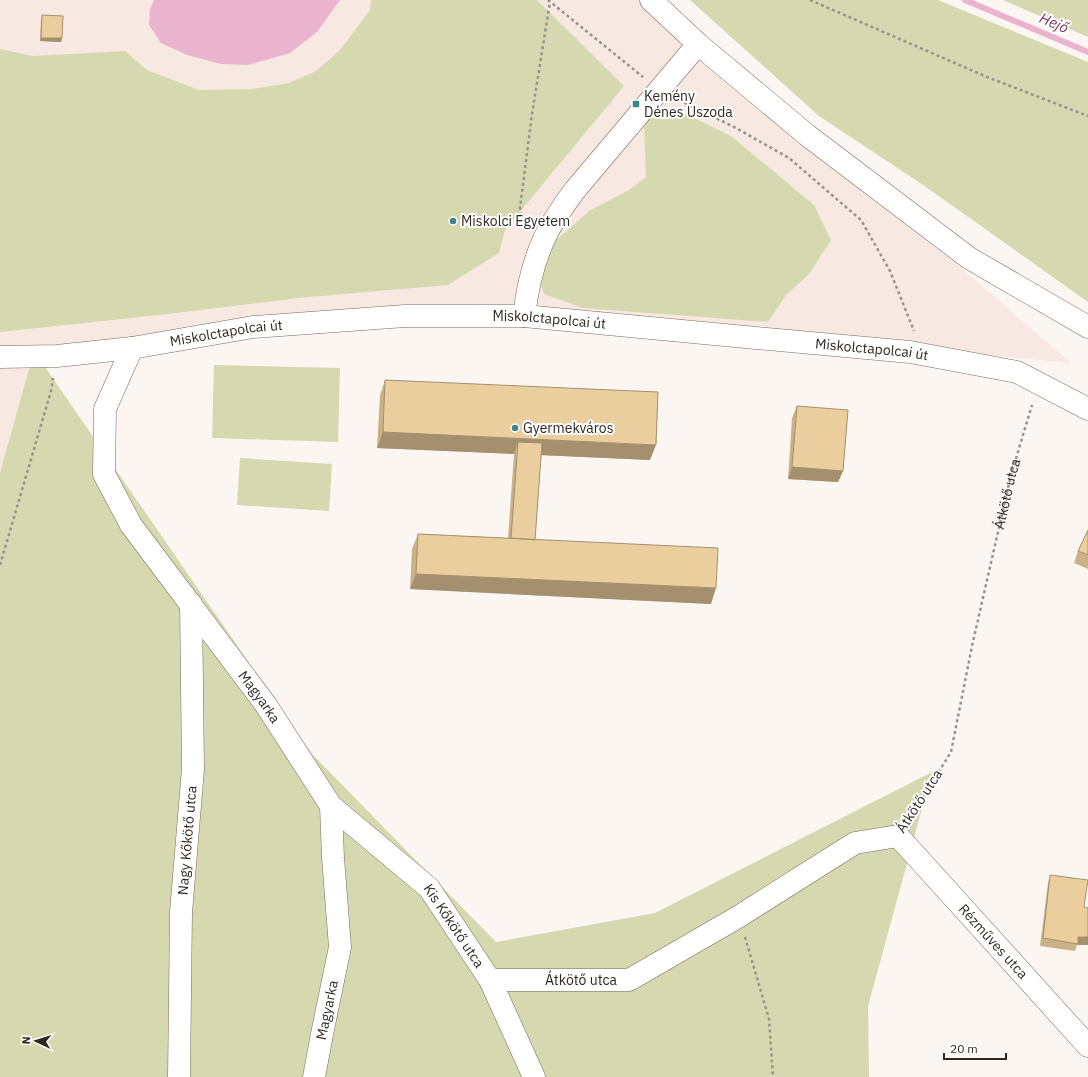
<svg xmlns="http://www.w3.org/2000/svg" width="1088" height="1077" font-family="'IBM Plex Sans',sans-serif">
<rect width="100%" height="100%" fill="#fcf6f3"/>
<!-- built -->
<path fill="#f7e9e2" d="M0,0H650L1071,363L477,306L35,351L0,473Z"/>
<!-- green -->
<path fill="#d6d9af" d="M371,0H537L624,86L505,230L499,253L448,285L298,298L159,315L0,332V49L32,56L125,51L147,70L199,90L252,89L289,83L316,71L340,50L370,10Z
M690,0H938L1088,62V302L923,185L819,116Z
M1003,0H1088V37Z
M650,112L688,115L731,136L814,205L831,240L809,274L786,295L768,322L583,308L544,294L539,278L553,243L589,211L629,190L646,177L644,127Z
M34,351L312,754L496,942L655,913L932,772L868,1006L869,1077H0V473Z
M214,365L340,368L338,442L212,438Z
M240,458L332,464L329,511L237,505Z"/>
<!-- water -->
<path fill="#eab4ce" d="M154,0H340L317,32L290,53L248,65L221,64L187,55L161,43L149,25L150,9Z"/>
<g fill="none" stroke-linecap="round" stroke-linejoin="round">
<!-- stream -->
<path stroke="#eab4ce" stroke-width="6" d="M965,0L1088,52"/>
<defs>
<g id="street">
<path d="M524,316C527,290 533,263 544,239C552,221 564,205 575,190L698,44"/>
<path id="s2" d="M132,348L105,409L104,474L131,525L266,705L331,806L333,858L340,947L322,1034L314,1077"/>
<path id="s3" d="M0,357L57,356L132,348L253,327L405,316H524L756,338L910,352L1017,372L1088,409"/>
<path id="s4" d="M331,806L429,888L490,980L534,1077"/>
<path id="s5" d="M490,980H629L738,917L855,843L898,836L1088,1046"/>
<path id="s6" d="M179,1077L181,912L193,769L191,604"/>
</g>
<path id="secondary" d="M651,0L698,44L807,135L969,258L1088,327"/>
</defs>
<!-- street casing -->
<use href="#street" stroke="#7e675b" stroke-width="23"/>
<!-- secondary casing -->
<use href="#secondary" stroke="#7e675b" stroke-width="23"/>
<!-- path -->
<g stroke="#99918d" stroke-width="2.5" stroke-dasharray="3 3" stroke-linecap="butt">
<path d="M548,0L643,77"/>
<path d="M810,0L987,77L1088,116"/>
<path d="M679,100L736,128L789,158L861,220L890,271L914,331"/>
<path d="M525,227L520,208L532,114L550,2"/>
<path d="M0,565L51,391L53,378"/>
<path id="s1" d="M910,818L951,752L972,646L1011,475L1032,405"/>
<path d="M745,937L769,1019L773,1077"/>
</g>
<!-- street -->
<use href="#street" stroke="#fff" stroke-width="22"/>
<!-- secondary -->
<use href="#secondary" stroke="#fff" stroke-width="22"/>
</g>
<!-- wall -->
<path fill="#cab187" d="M42,15L62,38L61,42L40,41L41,19Z
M385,380L650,460L541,455L535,540L711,604L410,589L412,549L418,534L508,538L514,454L377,448L380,395Z
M797,406L843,471L838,482L788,479L792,418Z
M1088,530V569L1074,563L1078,551Z
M1050,875L1084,907L1087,945H1077L1075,951L1040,946L1048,883Z"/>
<!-- shaded-wall -->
<path fill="#a4906e" d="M41,38H62L61,42L40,41Z
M383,432L656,445L650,460L517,454L518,442L514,454L377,448Z
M792,467L843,471L838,482L788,479Z
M416,574L716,588L711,604L410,589Z
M1078,937H1088V945H1077Z"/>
<!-- building -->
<path fill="#ebce9d" stroke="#a4906e" d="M42,15L63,16L62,38H41Z
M385,380L658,392L656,445L383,432Z
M797,406L848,410L843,471L792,467Z
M518,442L542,443L535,540L511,538Z
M1088,530V555L1078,551Z
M418,534L718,548L716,588L416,574Z
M1050,875L1088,880L1084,907L1088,908V937H1078V944L1043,938Z"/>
<!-- markers -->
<g fill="#3d858c" stroke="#fff" stroke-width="1.5">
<rect x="632" y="100" width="8" height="8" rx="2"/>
<circle cx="453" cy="221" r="4"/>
<circle cx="515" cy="428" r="4"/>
</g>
<g text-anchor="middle" stroke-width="4" stroke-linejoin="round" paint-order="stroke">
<!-- poi labels -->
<g font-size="14" fill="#302721" stroke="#fff" text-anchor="start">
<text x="644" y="101">Kemény<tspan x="644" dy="16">Dénes Uszoda</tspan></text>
<text x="461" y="226">Miskolci Egyetem</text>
<text x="523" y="433">Gyermekváros</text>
</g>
<!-- street labels -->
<g font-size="14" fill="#302721" stroke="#fff">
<text dy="5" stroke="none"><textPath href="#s3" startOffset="552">Miskolctapolcai út</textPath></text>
<text dy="5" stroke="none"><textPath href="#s3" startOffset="228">Miskolctapolcai út</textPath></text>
<text dy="5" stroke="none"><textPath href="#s3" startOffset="876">Miskolctapolcai út</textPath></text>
<text dy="5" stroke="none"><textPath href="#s1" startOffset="342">Átkötő utca</textPath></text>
<text dy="5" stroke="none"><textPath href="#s2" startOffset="404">Magyarka</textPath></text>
<text transform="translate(919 801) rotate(-57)" y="5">Átkötő utca</text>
<text dy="5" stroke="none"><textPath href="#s6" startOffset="237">Nagy Kőkötő utca</textPath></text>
<text dy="5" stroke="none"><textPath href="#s4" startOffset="173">Kis Kőkötő utca</textPath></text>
<text dy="5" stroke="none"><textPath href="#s5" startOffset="589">Rézműves utca</textPath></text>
<text dy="5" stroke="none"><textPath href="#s5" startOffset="91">Átkötő utca</textPath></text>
<text transform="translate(327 1010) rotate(-78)" y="5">Magyarka</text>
</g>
<!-- water labels -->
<g font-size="15" font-style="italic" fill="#7a385c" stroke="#fff">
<text transform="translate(1054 23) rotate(23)" y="5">Hejő</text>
</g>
</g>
<!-- north arrow -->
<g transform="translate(36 1041) rotate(274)" stroke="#ffffff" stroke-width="3" paint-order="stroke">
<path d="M0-3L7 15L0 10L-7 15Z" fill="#302721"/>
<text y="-6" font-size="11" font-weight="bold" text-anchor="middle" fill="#302721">N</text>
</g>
<!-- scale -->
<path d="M944 1053v6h62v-6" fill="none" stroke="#302721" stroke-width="2"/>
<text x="950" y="1053" font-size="12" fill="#302721" stroke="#ffffff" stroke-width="3" paint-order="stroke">20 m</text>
</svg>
